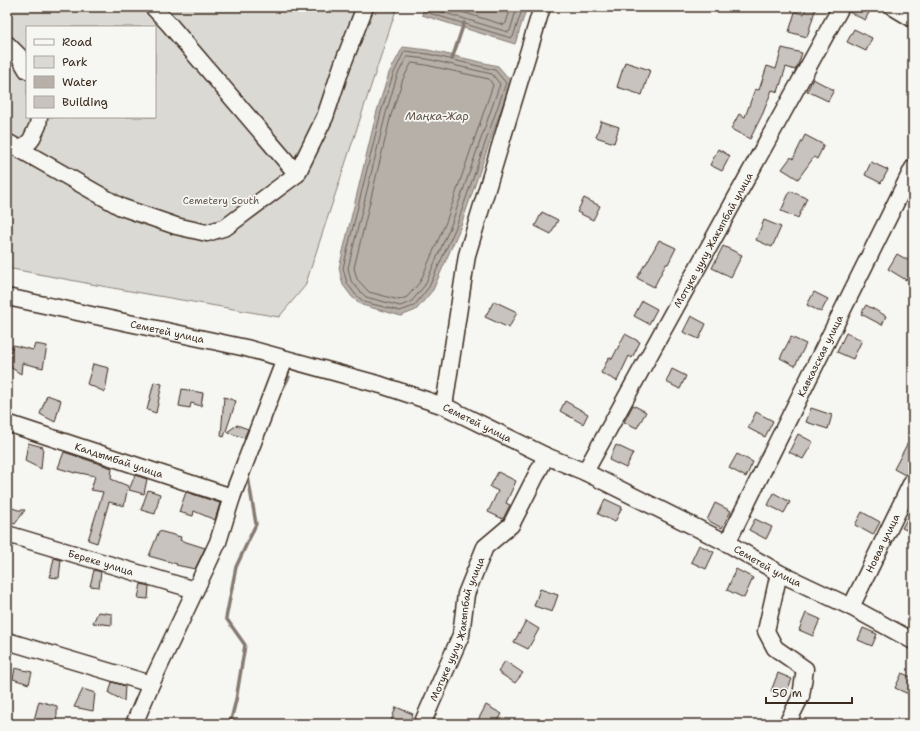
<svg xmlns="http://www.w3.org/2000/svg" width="920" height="731" font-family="'Shantell Sans',sans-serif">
<rect width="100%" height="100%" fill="#f6f6f2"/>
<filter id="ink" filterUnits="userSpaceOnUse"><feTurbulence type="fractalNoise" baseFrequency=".025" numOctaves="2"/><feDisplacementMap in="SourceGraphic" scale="8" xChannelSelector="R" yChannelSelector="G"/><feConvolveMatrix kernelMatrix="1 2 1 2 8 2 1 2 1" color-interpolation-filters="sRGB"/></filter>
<g filter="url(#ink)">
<!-- green -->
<path fill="#dad9d3" stroke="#8a8278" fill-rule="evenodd" d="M7,7H397L305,286L279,317L107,287L7,268ZM27,27H155V117H27Z"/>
<!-- water -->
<path fill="#b6b0a9" stroke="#857a71" d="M424,7H527L515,44L422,15Z
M403,47L428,50L498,66L511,81L460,228L433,290L416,310L401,316L362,305L352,297L343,285L339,268L377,111L389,73Z"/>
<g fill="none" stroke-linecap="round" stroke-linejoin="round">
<!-- shore -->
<path stroke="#6c6056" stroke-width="1" d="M428,7L427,12L429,13L511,38L513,37L523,7
M433,7L435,10L508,32L510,31L517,7
M446,7L504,25L506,23L511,7
M406,51L428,54L495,70L506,83L456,227L429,287L414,306L400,311L364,302L355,294L347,283L343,268L381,112L393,75L404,52Z
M407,57H409L427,59L492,74L500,84L451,225L425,285L411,302L400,306L366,297L359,290L351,281L348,268L386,113L397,76Z
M412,63L426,65L489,79L493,85L446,222L420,282L407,297L399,300L369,292L357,279L354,268L391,115L403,79L411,64Z"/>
<!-- stream -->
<path stroke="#857a71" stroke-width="3.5" d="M452,59L464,23
M278,397L289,377
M230,724L236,700L245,645L226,618L236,567L256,524L248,477L250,471"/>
</g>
<!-- building -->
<path fill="#c8c3be" stroke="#3b2a1e" d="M806,7H816L807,37L789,32L795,12L804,14Z
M850,7H872L865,20L849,12Z
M854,29L872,38L866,51L847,42Z
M782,48L802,53L798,65L795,70L786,67L778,92L772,90L763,113L750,139L731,129L739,114L745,117L755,89L759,90L767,66L776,69Z
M625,62L650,70L642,95L617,87Z
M813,79L834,90L828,101L807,91Z
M601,121L619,127L614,143L596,137Z
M805,135L824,145L817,159L814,157L798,179L782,169L791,157L793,159Z
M718,149L730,156L722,171L710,165Z
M871,162L888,170L881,183L865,175Z
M790,191L807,198L798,218L781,211Z
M584,198L600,206L593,220L577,212Z
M542,212L558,220L551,234L535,226Z
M764,220L781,227L772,247L756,240Z
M659,240L676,248L668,264H666L654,287L637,278L645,264H646Z
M723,246L742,255L731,277L712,268Z
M897,254L913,263V269L906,280L888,269Z
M814,292L828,299L821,312L807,305Z
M494,301L517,312L509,328L485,317Z
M642,301L657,309L649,324L634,316Z
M866,305L886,316L882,325L861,314Z
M691,316L706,324L699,339L683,332Z
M846,333L862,340L853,359L837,352Z
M625,334L640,342L632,358L629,356L617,381L601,373L609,357L612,359Z
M791,337L806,344L795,366L780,358Z
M35,344L47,346L43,368L22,363L21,374L7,365V361L13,345L33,350Z
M93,364L109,368L105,392L87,384Z
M672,369L686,376L680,389L666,382Z
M154,382L162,384L156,413L147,410Z
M182,389L203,393L201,406L191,403L190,408L179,406Z
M47,395L61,400L55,422L40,414Z
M224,397L236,401L224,437L221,436Z
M565,401L588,414L583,424L560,411Z
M633,405L646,412L637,428L624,422Z
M811,408L832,415L828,429L806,422Z
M756,412L773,421L765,437L748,428Z
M237,425L248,429L244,438L227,432Z
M913,433V469L912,471L908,472L905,475L894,469Z
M798,434L813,442L803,459L789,452Z
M28,443L43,447L41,469L25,461Z
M616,445L633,453L626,468L609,460Z
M64,452L112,468L111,479L128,486L124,506L109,502L97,543L88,540L103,492L91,490L95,476L75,472V473L58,468Z
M737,454L753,462L746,477L729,468Z
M498,472L516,481L506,503L510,505L503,519L488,512L498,491L490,487Z
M135,475L147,479L144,494L129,490Z
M148,490L160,494L155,514L141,510Z
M186,492L220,503L215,520L194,511L193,516L179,512Z
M774,493L790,502L784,513L768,505Z
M605,499L622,507L615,522L598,514Z
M715,503L731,511L722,528L707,520Z
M7,506L18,510H25L15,524L7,521Z
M913,508V533L902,528Z
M862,512L880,522L873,535L855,525Z
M755,519L772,527L766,539L749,530Z
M159,531L181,537L180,540L205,548L195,569L176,565L177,564L149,556Z
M699,545L714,552L706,569L691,562Z
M54,558L61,560L59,578L50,577Z
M736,569L753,578L744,598L727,590Z
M94,570L101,572L99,587L90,586Z
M141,584L149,586L148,599L138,598Z
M540,589L558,595L552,612L534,606Z
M98,612L112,614V625L93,623Z
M806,613L820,619L813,636L799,630Z
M526,621L539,629L528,649L514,642Z
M863,628L877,634L872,646L858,640Z
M505,661L523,673L515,683L498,672Z
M15,668L32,672L29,684L13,679Z
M778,673L792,679L785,696L771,691Z
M902,673L913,678V696L895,688Z
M112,682L125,686L124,701L109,693Z
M83,689L95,693L93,711L74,707Z
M39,701L57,706V715L55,724H33Z
M486,705L502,714L496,724H485L478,720Z
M396,707L413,714L409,724H390Z"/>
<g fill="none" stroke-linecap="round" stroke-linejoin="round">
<defs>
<g id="minor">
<path d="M153,7L169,24L297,174"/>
<path d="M893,7L913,19"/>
<path d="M7,44L19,56L27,70"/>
<path d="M7,142L121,207L176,226L207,233L226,227L297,174L325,117L342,66L365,7"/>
<path d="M21,150L31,140L38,125L39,117"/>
<path id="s1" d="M7,297L246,348L381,385L444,406L546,456L585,472L727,543L779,573L851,607L913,641"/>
<path d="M444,406L467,255L542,7"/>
<path id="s2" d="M7,423L232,497"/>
<path id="s3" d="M585,472L841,7"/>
<path id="s4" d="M7,534L195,590"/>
<path id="s5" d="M727,543L913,168"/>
<path d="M779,573L766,631L775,648L805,669L801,696L787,724"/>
<path id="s6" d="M851,607L913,480"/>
<path d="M7,641L151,684"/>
<path d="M134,724L151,684L218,542L232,497L285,359"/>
<path id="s7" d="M422,724L461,635L466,594L485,547L511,525L546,456"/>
</g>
</defs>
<!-- minor casing -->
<use href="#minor" stroke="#3b2a1e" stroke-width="19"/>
<!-- minor -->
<use href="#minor" stroke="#f6f6f2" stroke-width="16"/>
</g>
</g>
<g text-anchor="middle" stroke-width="3.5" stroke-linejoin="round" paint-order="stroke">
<!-- park labels -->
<g font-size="10" fill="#63564b" stroke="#f6f6f2">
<text x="221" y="204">Cemetery South</text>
</g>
<!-- street labels -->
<g font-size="10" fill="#3b2a1e" stroke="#f6f6f2">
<text dy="4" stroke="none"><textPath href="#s3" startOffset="265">Мотуке уулу Жакыпбай улица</textPath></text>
<text dy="4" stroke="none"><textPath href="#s1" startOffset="164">Семетей улица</textPath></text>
<text dy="4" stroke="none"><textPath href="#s5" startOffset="209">Кавказская улица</textPath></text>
<text dy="4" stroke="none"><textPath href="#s1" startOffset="488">Семетей улица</textPath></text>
<text dy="4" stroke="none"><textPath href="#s2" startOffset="118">Калдымбай улица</textPath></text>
<text dy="4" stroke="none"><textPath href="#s6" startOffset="71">Новая улица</textPath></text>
<text dy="4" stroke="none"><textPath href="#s4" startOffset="98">Береке улица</textPath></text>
<text dy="4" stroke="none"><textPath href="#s1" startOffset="812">Семетей улица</textPath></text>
<text dy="4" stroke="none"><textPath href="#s7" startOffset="102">Мотуке уулу Жакыпбай улица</textPath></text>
</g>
<!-- water labels -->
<g font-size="11" font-style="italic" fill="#605248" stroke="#f6f6f2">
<text x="437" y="120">Маңка-Жар</text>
</g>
</g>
<!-- margin -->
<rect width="920" height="731" fill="none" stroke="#f6f6f2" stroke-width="24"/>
<rect x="12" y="12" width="896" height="707" fill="none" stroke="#3b2a1e" stroke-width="1.5" filter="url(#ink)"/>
<!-- legend -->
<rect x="26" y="26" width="130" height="92" fill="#f6f6f2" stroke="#aba49d"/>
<rect x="34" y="39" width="20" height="6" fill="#f6f6f2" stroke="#aba49d"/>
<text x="62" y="46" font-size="12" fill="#3b2a1e">Road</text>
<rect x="34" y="56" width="20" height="12" fill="#dad9d3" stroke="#aba49d"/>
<text x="62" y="66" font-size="12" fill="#3b2a1e">Park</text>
<rect x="34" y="76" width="20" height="12" fill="#b6b0a9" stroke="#aba49d"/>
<text x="62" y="86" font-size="12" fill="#3b2a1e">Water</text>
<rect x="34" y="96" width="20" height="12" fill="#c8c3be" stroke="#aba49d"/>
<text x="62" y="106" font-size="12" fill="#3b2a1e">Building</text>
<!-- scale -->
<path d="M766 697v6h86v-6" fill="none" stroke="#3b2a1e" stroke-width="2"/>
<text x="772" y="697" font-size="12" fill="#3b2a1e" stroke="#f6f6f2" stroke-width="3" paint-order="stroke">50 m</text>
</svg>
